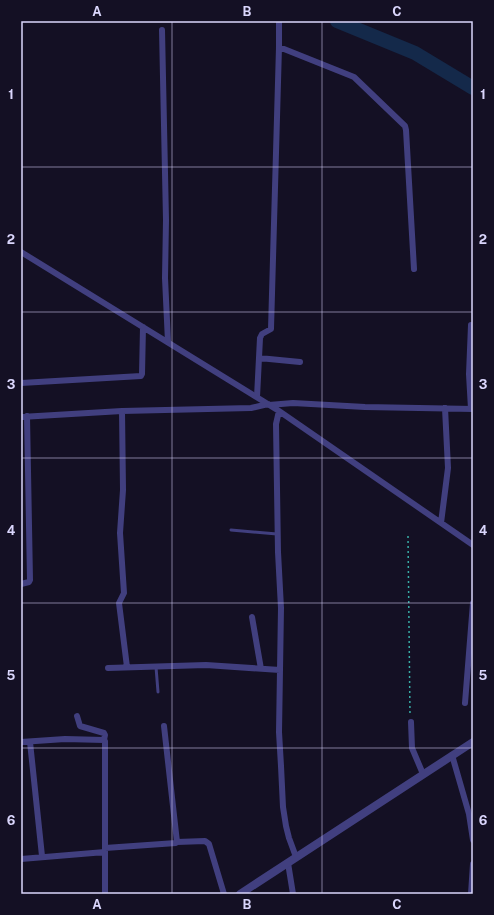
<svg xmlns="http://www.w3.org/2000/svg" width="494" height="915" font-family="'Public Sans',sans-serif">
<rect width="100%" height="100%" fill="#141024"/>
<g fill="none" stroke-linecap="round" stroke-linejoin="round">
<!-- river -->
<path stroke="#14294a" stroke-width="14" d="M337,21L415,53L473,88"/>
<!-- path -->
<path stroke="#38aea7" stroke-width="1.5" stroke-dasharray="2 3" stroke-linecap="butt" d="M408,536L410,716"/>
<!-- service -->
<path stroke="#413f7f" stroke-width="3" d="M231,530L277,534
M156,667L158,692"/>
<!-- minor -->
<path stroke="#413f7f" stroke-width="6" d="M162,30L166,220L165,278L168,342
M279,47L354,77L405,126L406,130L414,269
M21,252L279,411L473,545
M259,358L300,362
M21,383L141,376L142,374L143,327
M257,397L260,338L262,334L271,329L279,47V21
M269,405L293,403L365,407L473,409
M471,409L469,374L471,325
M122,411L123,490L120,533L124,593L119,603L127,667
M279,411L276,424L278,552L281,608L279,732L281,766L283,807L286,826L289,838L296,857
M21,417L122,411L251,408L268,404
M441,523L448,468L445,408
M21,584L29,582L30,580L27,416
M252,617L261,669
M108,668L206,665L280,670
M465,703L473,603
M77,716L80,726L104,733L105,735L104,740
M411,722L412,748L423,774
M21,742L65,739L104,740L105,741V894
M30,742L42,856
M452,755L469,814L473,840
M177,842L205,841L209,844L224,894
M105,848L176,843L177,842L164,726
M21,859L105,852
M288,863L293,894
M471,894L473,864"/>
<!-- tertiary -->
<path stroke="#413f7f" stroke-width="8" d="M240,894L473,742"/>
</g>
<!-- grid -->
<path fill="none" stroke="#dad6fc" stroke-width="1" stroke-opacity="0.55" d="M172,21V894M322,21V894M21,167H473M21,312H473M21,458H473M21,603H473M21,748H473"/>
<!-- border -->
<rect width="494" height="915" fill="none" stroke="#141024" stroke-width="44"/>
<rect x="22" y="22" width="450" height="871" fill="none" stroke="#dad6fc" stroke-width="1.5"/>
<g font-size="13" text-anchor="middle" font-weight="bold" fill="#dad6fc">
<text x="97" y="16">A</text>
<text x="247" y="16">B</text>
<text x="397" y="16">C</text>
<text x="11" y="99">1</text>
<text x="483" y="99">1</text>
<text x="11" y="244">2</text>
<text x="483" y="244">2</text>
<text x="11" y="389">3</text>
<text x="483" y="389">3</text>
<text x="11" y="535">4</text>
<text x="483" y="535">4</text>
<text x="11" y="680">5</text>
<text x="483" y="680">5</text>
<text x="11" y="825">6</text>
<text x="483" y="825">6</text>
<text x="97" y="909">A</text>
<text x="247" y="909">B</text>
<text x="397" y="909">C</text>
</g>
</svg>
